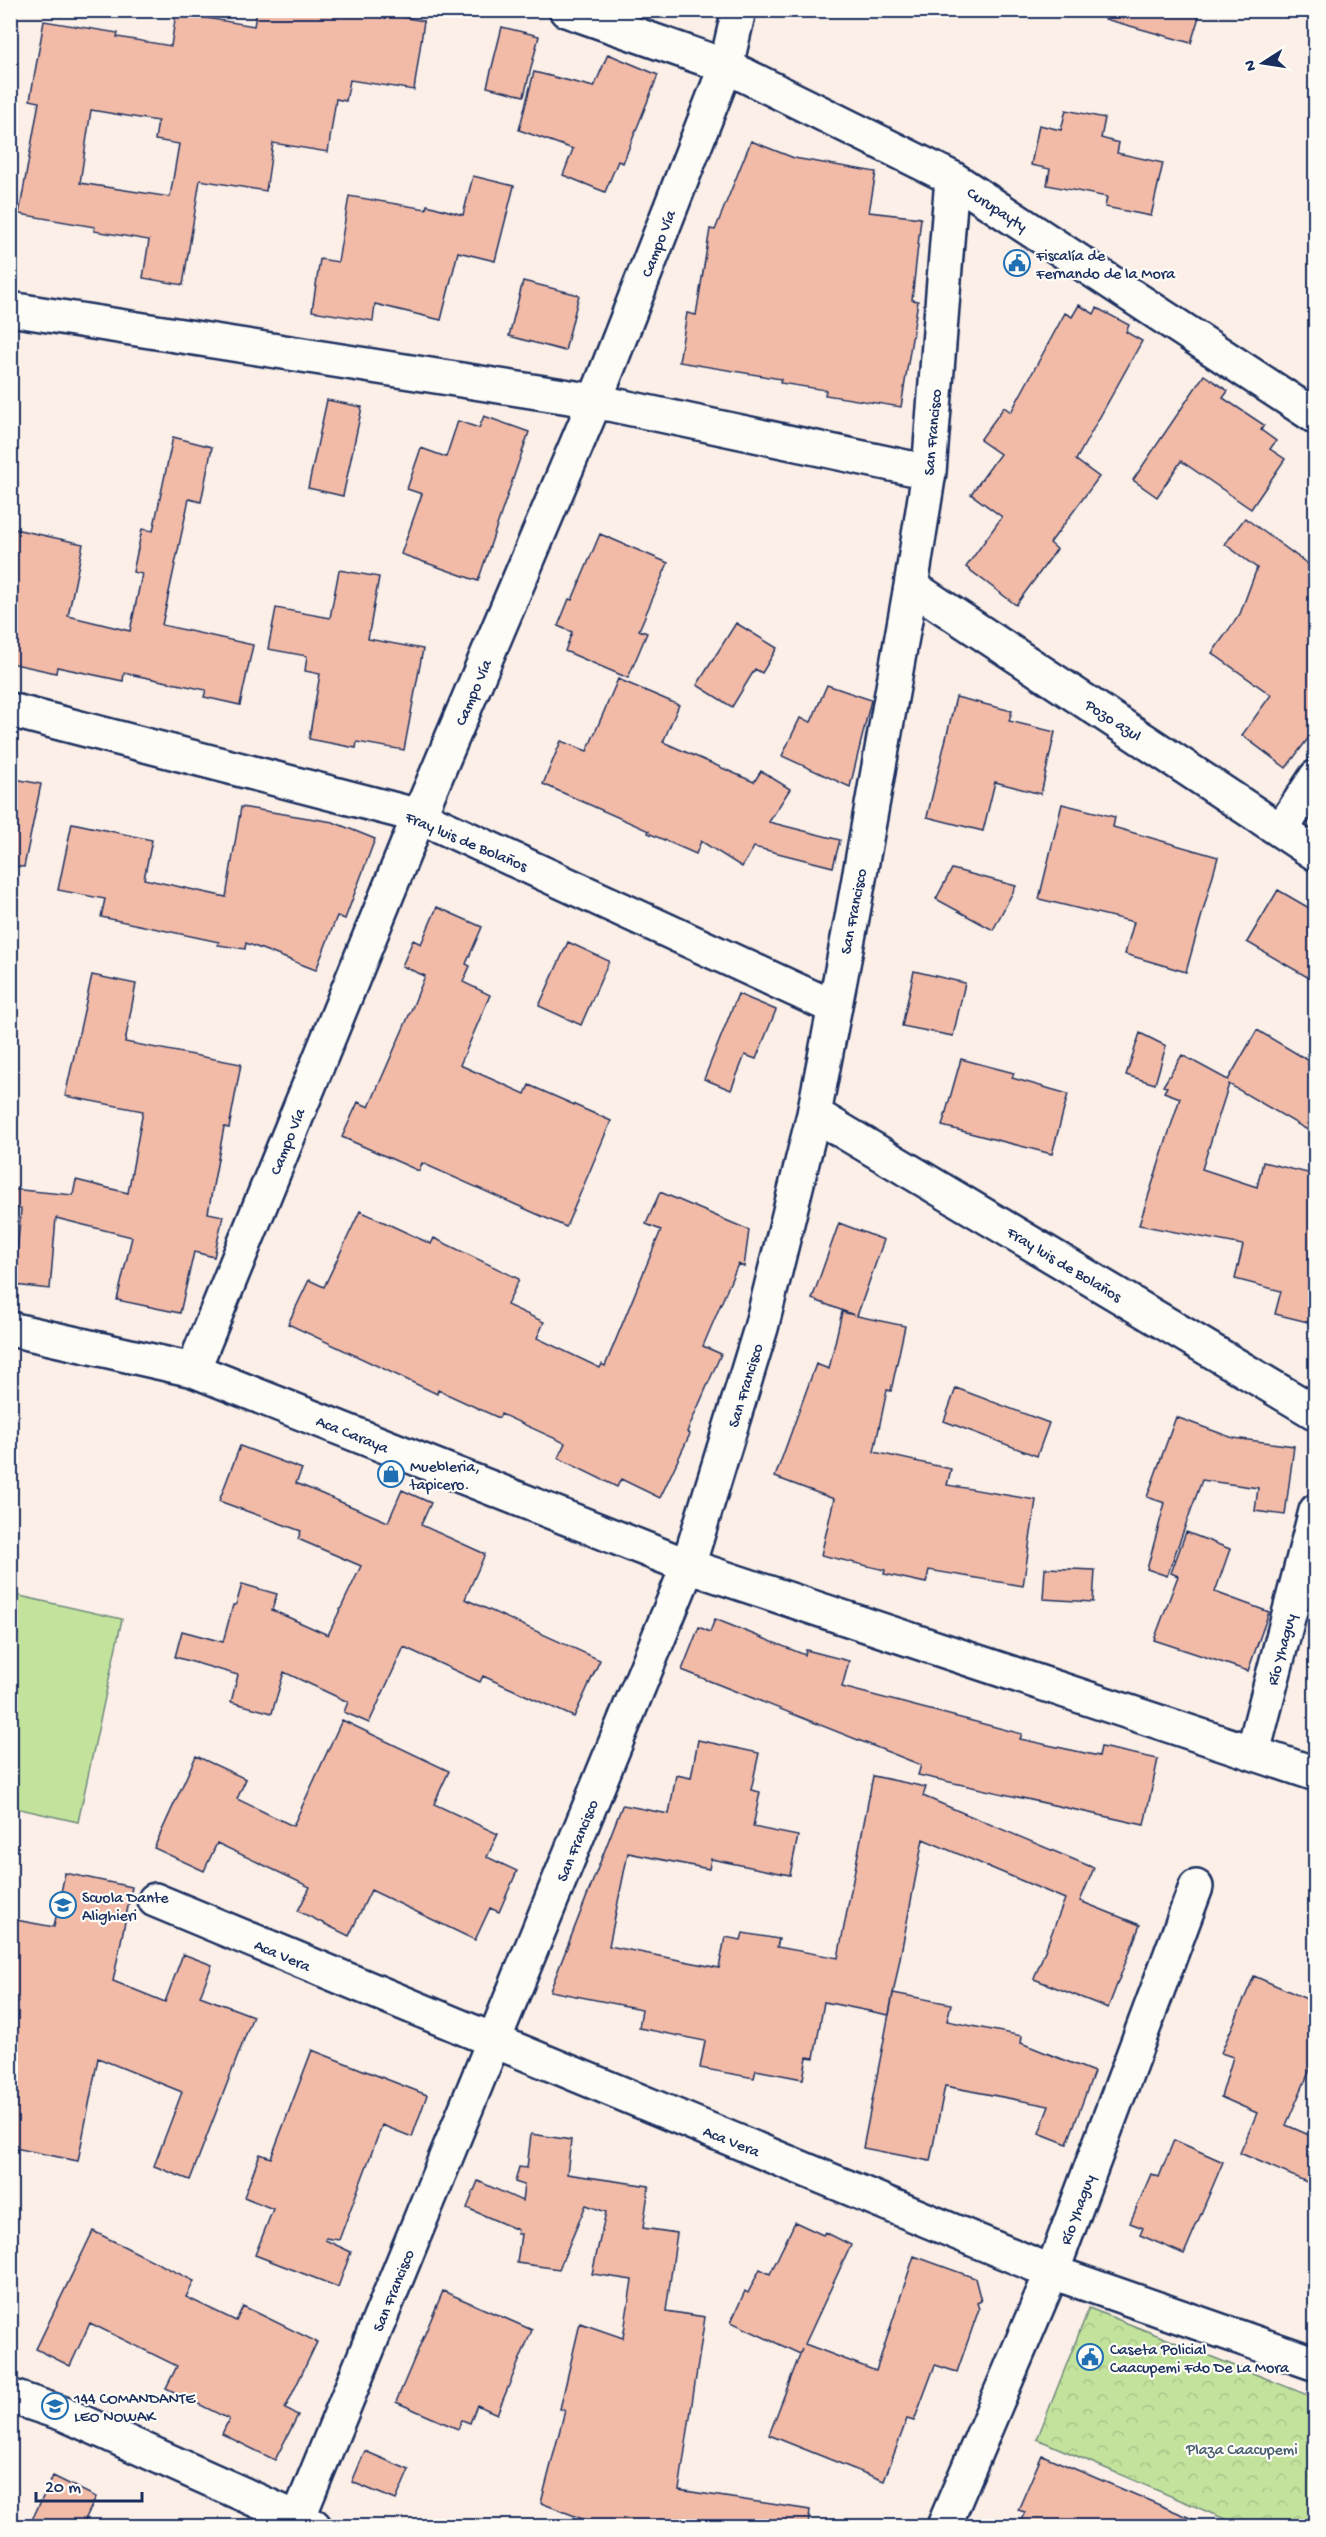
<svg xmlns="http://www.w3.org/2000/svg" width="1326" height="2537" font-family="'Gochi Hand',sans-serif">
<defs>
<pattern id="forest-crowns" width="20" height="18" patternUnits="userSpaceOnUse" patternTransform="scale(1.5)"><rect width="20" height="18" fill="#c3e39c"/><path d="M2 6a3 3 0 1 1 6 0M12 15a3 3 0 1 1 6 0" fill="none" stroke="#a7c389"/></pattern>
</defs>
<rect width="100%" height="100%" fill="#fbefe7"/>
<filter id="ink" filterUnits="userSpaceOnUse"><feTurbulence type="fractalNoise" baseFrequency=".0167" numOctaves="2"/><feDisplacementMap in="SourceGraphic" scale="12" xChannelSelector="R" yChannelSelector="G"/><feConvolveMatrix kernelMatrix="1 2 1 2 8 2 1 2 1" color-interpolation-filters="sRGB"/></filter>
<g filter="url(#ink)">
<!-- green -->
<path fill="#c3e39c" stroke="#6f897d" stroke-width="1.5" d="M11,1594L122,1619L78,1822L11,1807Z"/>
<!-- forest -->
<path fill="url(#forest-crowns)" stroke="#6f897d" stroke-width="1.5" d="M1089,2308L1315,2398V2526H1241L1037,2439Z"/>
<!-- building -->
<path fill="#f2bba8" stroke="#1b2f5e" stroke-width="1.5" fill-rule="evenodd" d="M257,10H361L424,21L414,90L350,80L346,101L336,99L328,152L273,143L266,191L200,180L183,285L143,278L149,240L94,231L95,227L19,214L39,102L30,100L44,21L118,33L117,37L171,46L176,13L254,26ZM91,110L158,121L155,140L179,144L170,197L80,183Z
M1106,10H1201L1191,43L1105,19Z
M502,27L539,36L524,96L487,87Z
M608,54L658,75L623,163L618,161L605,192L563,175L573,149L519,130L534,72L594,87Z
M1066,110L1105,118L1101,138L1119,143L1117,153L1163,163L1151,216L1105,207L1107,197L1047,185L1050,169L1031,165L1039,125L1061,130Z
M751,141L794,158L876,172L869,212L921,218L912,300L918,301L901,407L825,395L826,390L780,383L781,379L679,362L687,313L696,315L710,229L715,230Z
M473,176L514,186L495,261L458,252L441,320L375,304L373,321L312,311L320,259L338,262L349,196L426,209L427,205L463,215Z
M523,281L579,295L565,351L509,336Z
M1079,305L1094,314L1097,308L1129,325L1126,332L1142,341L1076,460L1099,477L1050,543L1057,549L1016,605L966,567L1002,517L971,494L1000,454L980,440L1004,407L1011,412L1065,313L1072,317Z
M1204,375L1228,391L1223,398L1264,425L1261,430L1276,441L1270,449L1285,459L1251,509L1181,461L1157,497L1133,480Z
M327,400L362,407L343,496L308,488Z
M484,416L529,432L478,581L401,554L422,494L407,489L421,448L446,457L458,421L479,428Z
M173,437L212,447L201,502L189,499L162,625L253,645L240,705L204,697L206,690L124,673L123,681L57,667L56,673L10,663V528L83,544L68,616L130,631L142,574L133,572L142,529L153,531Z
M1245,518L1316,570V728L1286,768L1242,735L1271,695L1212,653L1240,614L1257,568L1225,544Z
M600,534L668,563L639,630L647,633L628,678L565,651L572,632L558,626L569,599L572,600Z
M339,570L379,577L368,639L423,649L404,750L357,742L356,748L309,739L320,674L305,671L307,656L268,649L276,608L330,618Z
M736,623L777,648L762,673L755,669L732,707L697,685Z
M618,679L679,705L663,742L754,782L761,771L790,789L769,822L840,840L833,867L754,847L742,867L701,841L696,854L648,833L649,831L543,784L561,741L587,751Z
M827,685L871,700L850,787L782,756L800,718L811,722Z
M956,697L1012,711L1009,721L1055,732L1041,794L995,782L983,831L927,817Z
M10,778L41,784L24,867L10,866Z
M1062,804L1115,817L1113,827L1218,857L1186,972L1125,954L1134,922L1039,899Z
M241,807L333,822L375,839L345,919L337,916L316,970L246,943L245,949L218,945L219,942L101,917L105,899L58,890L72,823L152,840L144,879L226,897Z
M952,869L1016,886L993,930L936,899Z
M1278,890L1316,912V982L1247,942Z
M437,907L482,927L466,964L470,966L463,982L490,995L460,1065L525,1094L529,1085L611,1121L566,1227L422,1163L419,1171L342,1137L358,1102L369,1107L410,1013L425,976L402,966L413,940L421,944Z
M568,942L609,961L581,1025L539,1006Z
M914,971L965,983L953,1036L902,1026Z
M92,975L136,984L125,1042L241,1064L229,1128L224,1127L208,1213L223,1216L214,1257L194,1252L180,1313L117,1300L132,1237L56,1218L50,1289L14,1285L21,1209L10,1207L11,1189L73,1195L76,1180L128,1193L143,1111L65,1096Z
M738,994L776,1010L756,1059L745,1055L731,1090L704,1079Z
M1257,1030L1316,1065V1135L1229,1084L1202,1169L1257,1187L1263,1162L1316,1175V1324L1275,1314L1281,1291L1235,1279L1243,1245L1139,1225L1180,1098L1164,1092L1167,1087L1163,1086L1182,1055L1228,1080Z
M1140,1033L1166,1046L1155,1084L1126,1075Z
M961,1059L1014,1073L1012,1078L1068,1094L1052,1154L942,1126Z
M660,1192L749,1230L744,1267L738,1264L703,1346L721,1354L687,1432L690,1434L660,1498L621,1479L617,1487L558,1458L565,1443L501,1414L499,1418L438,1390L437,1394L288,1324L309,1280L324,1287L360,1211L431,1244L434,1238L519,1279L507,1305L544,1322L537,1338L600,1368L602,1364L605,1366L661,1230L646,1224Z
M839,1223L884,1240L857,1316L905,1326L891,1391L887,1390L874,1452L951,1469L947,1485L1036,1500L1023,1586L929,1570L926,1583L884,1574L885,1570L821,1555L834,1499L775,1477L816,1364L829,1369L842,1312L854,1315L812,1299Z
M956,1388L1049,1423L1037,1456L944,1421Z
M1176,1417L1233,1438L1294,1446L1285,1515L1255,1511L1258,1488L1202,1480L1167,1576L1147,1569L1165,1503L1147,1497Z
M240,1446L302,1469L296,1483L388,1522L402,1490L431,1503L421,1525L485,1554L465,1599L600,1660L574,1717L483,1676L480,1682L404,1647L369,1723L344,1712L348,1702L284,1672L272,1713L231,1702L238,1675L175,1657L182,1631L223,1642L233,1605H236L242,1584L277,1594L272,1610L328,1635L361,1566L298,1539L301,1531L219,1501Z
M1186,1532L1230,1549L1215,1592L1269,1612L1248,1671L1154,1640L1178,1576L1171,1573Z
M1045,1568L1095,1570L1093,1602L1043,1599Z
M715,1619L805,1655L806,1650L849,1661L842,1687L1022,1734L1020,1739L1099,1756L1101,1747L1158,1759L1144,1825L918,1775L921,1765L682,1670L699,1627L710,1632Z
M342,1720L449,1771L434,1804L498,1834L487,1857L517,1871L499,1912L490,1908L475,1940L371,1890L349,1936L298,1911L310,1887L217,1843L204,1871L154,1848L196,1756L246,1779L237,1799L293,1826Z
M698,1740L759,1753L751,1790L760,1792L753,1827L798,1836L790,1875L711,1859L709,1869L628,1853L609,1946L719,1968L725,1937L741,1940L743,1933L779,1939L777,1947L838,1958L873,1776L926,1787L923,1796L1094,1868L1080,1901L1140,1925L1108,2008L1034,1979L1065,1899L923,1839L889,2015L824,2002L814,2058L807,2057L803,2079L756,2070L754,2078L700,2068L705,2041L639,2028L642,2009L550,1991L622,1806L623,1805L669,1814L676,1775L691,1778Z
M65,1873L132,1887L113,1981L165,2002L183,1954L212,1965L200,1996L253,2016L190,2180L154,2166L182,2092L98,2058L78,2161L10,2147V1919L54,1927Z
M1254,1976L1316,2003V2056L1286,2125L1316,2138V2186L1240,2153L1257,2113L1221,2097L1233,2057L1221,2053Z
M893,1993L951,2004L947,2021L1022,2036L1021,2043L1094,2072L1067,2144L1039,2133L1049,2106L945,2086L930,2161L863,2148Z
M312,2050L427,2095L412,2137L382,2125L339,2240L326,2238L325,2240L351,2252L338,2287L255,2255L273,2209L244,2197L260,2154L271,2158Z
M531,2134L571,2140L567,2174L649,2186L643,2228L677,2233L666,2311L705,2317L679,2490L810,2510L808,2526H601L541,2503L565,2410L560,2409L580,2323L623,2338L632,2280L592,2274L606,2212L586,2205L559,2269L517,2263L521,2234H517L518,2230L467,2208L478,2181L522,2201L524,2185L515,2182L519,2167L527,2168Z
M1174,2140L1223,2162L1184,2254L1140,2235L1143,2228L1130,2223L1151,2174L1159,2177Z
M795,2222L823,2235L825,2232L851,2245L805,2344L876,2371L914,2256L975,2278L981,2301L977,2303L979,2309L957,2372L935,2365L914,2421L907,2419L884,2481L769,2435L802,2349L800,2354L731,2322L745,2291L748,2293L760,2269L770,2274Z
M93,2231L194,2281L186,2297L236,2321L243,2306L317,2342L285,2409L298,2415L275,2460L222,2434L229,2419L166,2388L177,2366L90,2323L70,2366L36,2349Z
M443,2291L532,2330L497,2414L477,2405L470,2423L462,2420L458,2429L396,2402Z
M365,2451L409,2470L396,2500L352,2482Z
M1042,2455L1209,2526H1018L1025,2512L1018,2510Z
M53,2476L96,2497L82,2526H29Z"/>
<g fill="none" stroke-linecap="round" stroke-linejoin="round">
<defs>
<path id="minor" d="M566,10L726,66L952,178L1316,417
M10,309L595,401L929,472
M911,586L1316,854
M10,710L419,816L833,1007
M1281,830L1316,777
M814,1114L1316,1413
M10,1329L193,1370L688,1566L1316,1774
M193,1370L419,816L595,401L726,66L739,10
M1253,1752L1316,1511
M155,1900L1052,2272L1316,2364
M10,2396L64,2414L314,2526
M295,2526L688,1566L761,1328L814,1114L852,918L911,586L929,472L952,178
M944,2526L1052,2272L1196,1887"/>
</defs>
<!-- minor casing -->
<use href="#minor" stroke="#1b2f5e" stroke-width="38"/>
<!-- minor -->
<use href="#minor" stroke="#fdfcf7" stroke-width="33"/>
</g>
</g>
<!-- icons -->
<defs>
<symbol id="civic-ring" viewBox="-11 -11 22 22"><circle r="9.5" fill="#fdfcf7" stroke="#1f6fb2" stroke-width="1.5"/><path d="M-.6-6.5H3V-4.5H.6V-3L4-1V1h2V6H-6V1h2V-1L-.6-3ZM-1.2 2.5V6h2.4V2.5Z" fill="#1f6fb2"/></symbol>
<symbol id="shop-ring" viewBox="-11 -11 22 22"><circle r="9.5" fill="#fdfcf7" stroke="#1f6fb2" stroke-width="1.5"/><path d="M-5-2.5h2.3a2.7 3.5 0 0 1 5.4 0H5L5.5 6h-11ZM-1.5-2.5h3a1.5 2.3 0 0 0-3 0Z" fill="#1f6fb2"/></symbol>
<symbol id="school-ring" viewBox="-11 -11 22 22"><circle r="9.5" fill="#fdfcf7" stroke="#1f6fb2" stroke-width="1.5"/><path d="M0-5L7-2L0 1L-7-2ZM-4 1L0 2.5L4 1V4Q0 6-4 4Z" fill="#1f6fb2"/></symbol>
</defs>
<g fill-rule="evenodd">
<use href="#civic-ring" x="1002" y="248" width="30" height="30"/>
<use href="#shop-ring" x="376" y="1459" width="30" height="30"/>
<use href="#school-ring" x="48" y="1890" width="30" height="30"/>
<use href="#civic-ring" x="1075" y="2342" width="30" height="30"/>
<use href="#school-ring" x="40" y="2391" width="30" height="30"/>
</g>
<g text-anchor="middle" stroke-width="4.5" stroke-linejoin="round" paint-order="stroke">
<!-- street labels -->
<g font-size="16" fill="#1b2f5e" stroke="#fdfcf7">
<text transform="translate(998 208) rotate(33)" y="6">Curupayty</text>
<text transform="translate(657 243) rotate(-69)" y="6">Campo Vía</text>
<text transform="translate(931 432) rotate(-85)" y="6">San Francisco</text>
<text transform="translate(472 692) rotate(-67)" y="6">Campo Vía</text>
<text transform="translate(1114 719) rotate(33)" y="6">Pozo azul</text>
<text transform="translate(467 840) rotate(23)" y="6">Fray luis de Bolaños</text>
<text transform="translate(852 911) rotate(-79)" y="6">San Francisco</text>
<text transform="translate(286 1141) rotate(-68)" y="6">Campo Vía</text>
<text transform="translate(1065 1263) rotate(31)" y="6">Fray luis de Bolaños</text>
<text transform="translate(744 1385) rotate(-73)" y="6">San Francisco</text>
<text transform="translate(353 1433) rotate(22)" y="6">Aca Caraya</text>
<text transform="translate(1280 1649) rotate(-75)" y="6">Río Yhaguy</text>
<text transform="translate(576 1840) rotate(-68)" y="6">San Francisco</text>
<text transform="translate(283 1954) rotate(23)" y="6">Aca Vera</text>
<text transform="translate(732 2140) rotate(22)" y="6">Aca Vera</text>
<text transform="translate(1076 2209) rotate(-70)" y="6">Río Yhaguy</text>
<text transform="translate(392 2290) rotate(-68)" y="6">San Francisco</text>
</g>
<!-- poi labels -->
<g font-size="16" fill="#1b2f5e" stroke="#fdfcf7" text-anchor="start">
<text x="1036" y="260">Fiscalía de<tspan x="1036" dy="18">Fernando de la Mora</tspan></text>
<text x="410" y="1471">Muebleria,<tspan x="410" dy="18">tapicero.</tspan></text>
<text x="82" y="1902">Scuola Dante<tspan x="82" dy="18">Alighieri</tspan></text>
<text x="1110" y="2354">Caseta Policial<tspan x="1110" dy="18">Caacupemi Fdo De La Mora</tspan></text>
<text x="74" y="2403">144 COMANDANTE<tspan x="74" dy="18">LEO NOWAK</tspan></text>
</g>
<!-- park labels -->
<g font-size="16" fill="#455c6e" stroke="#fdfcf7">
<text x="1242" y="2454">Plaza Caacupemi</text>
</g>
</g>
<!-- margin -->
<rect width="1326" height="2537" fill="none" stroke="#fdfcf7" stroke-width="36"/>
<rect x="18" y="18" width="1290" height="2501" fill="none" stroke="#1b2f5e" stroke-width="2" filter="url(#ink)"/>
<!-- north arrow -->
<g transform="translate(1263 63) rotate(258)" stroke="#fdfcf7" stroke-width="4.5" paint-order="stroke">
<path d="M0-4.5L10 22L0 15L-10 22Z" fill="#1b2f5e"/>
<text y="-9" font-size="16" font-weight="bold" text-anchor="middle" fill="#1b2f5e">N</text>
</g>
<!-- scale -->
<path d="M36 2492v9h106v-9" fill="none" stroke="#1b2f5e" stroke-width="3"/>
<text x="45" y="2492" font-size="18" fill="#1b2f5e" stroke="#fdfcf7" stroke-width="4.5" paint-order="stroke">20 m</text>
</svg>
